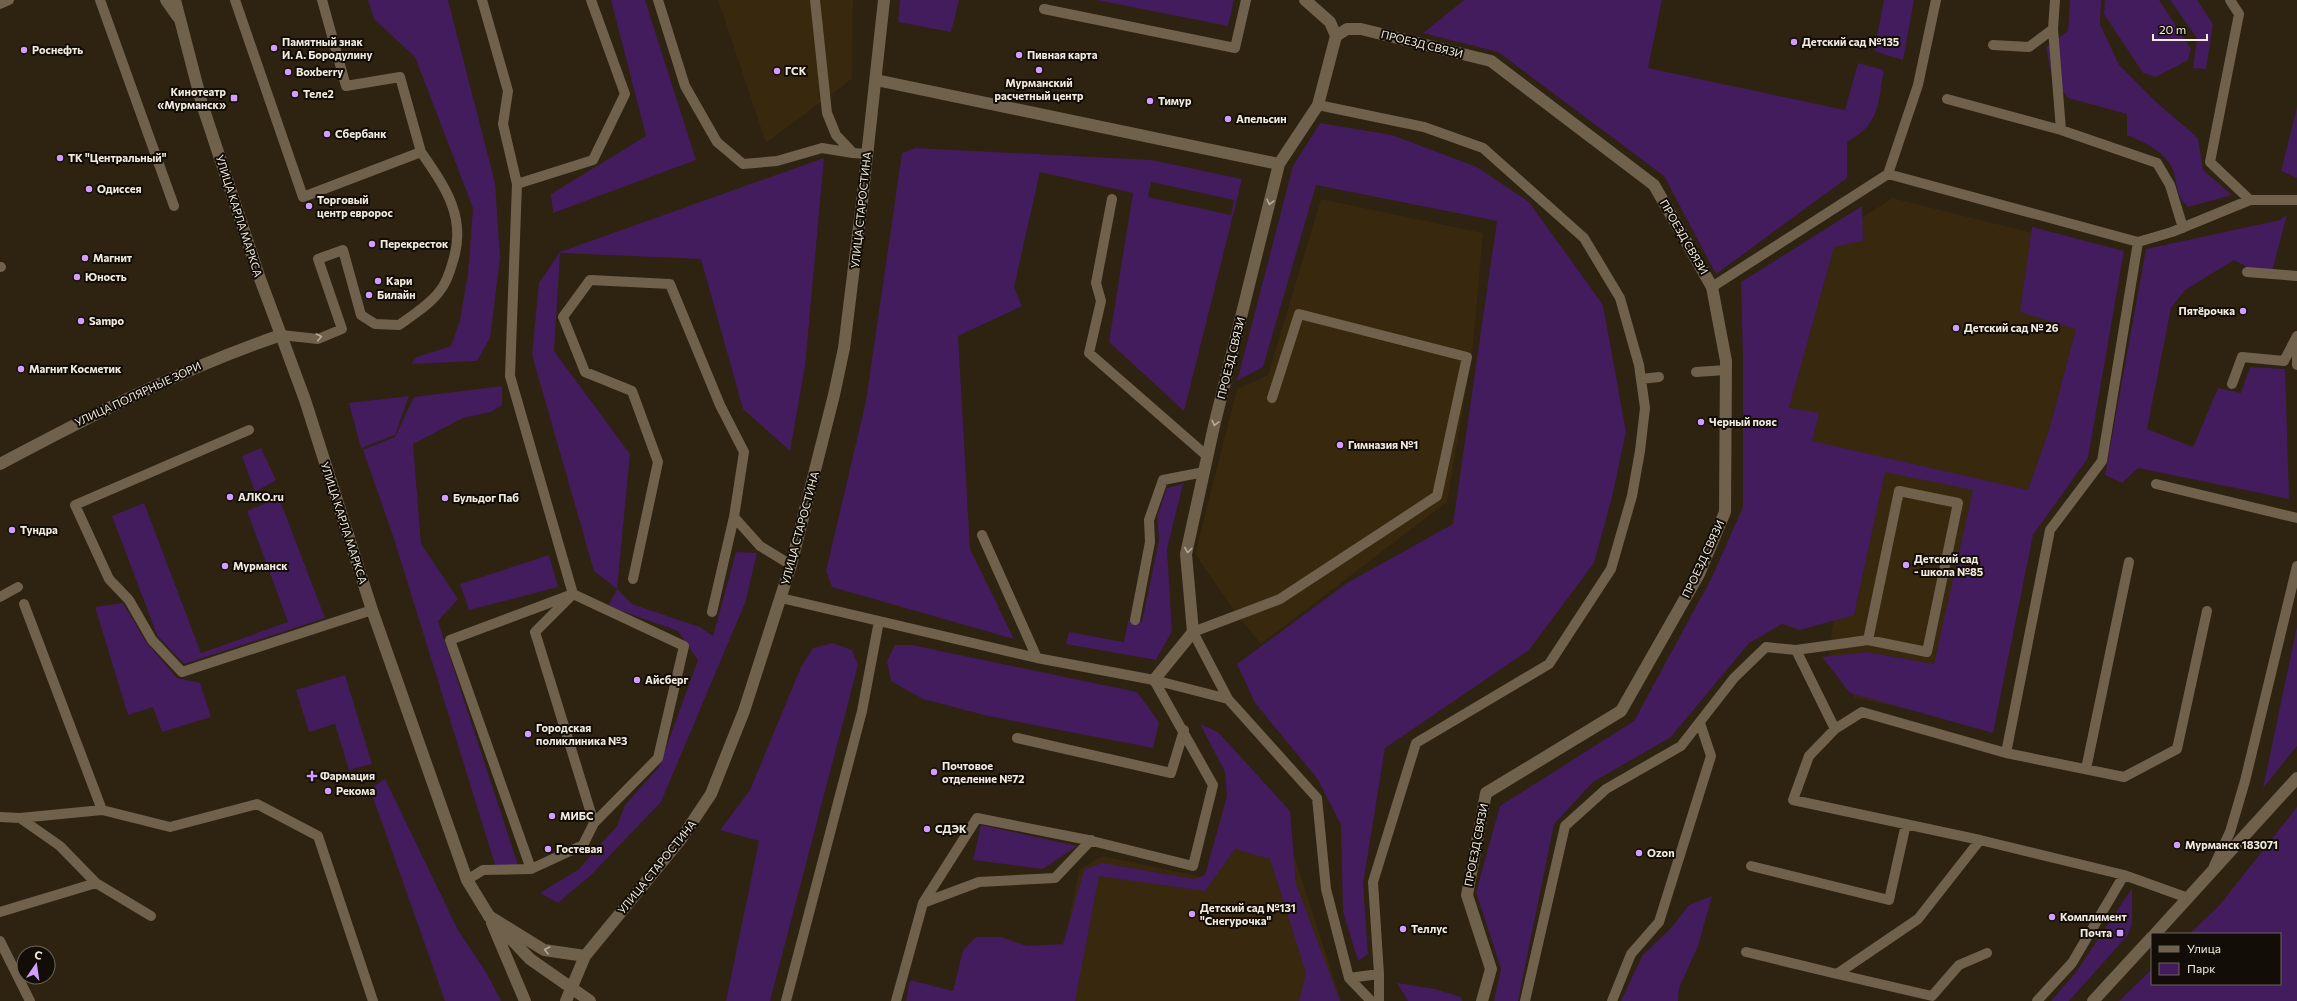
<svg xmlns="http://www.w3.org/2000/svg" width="2297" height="1001" font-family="Commissioner,sans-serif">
<rect width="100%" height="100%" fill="#2e2210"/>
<!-- built -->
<path fill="#37280e" d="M718,0H853L852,79L766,143Z
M1892,198L2089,247L2110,281L2027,496L1974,723L1855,698L1828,660L1838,584L1782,437L1831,238Z
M1321,199L1483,233L1472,357L1447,502L1261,644L1237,615L1195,554L1237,389L1268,375Z
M1221,839L1295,858L1341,1001H1055L1063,948L1079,870L1102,856L1212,879Z"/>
<!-- green -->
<path fill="#421c5c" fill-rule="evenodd" d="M368,0H448L495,183L500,258L490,338L477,361L412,364V362L417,357L451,346L460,320L468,274L473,208L415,57L374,19Z
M611,0H645L696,160L553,213L551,194L646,136Z
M900,0H959L951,32L898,22Z
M1096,0H1234L1228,26Z
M1464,0H1662L1648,68L1845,110L1858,63L1884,70C1877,105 1881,123 1847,142V178L1716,274L1664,176L1498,52L1423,33Z
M1884,0H1914L1903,60L1874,51Z
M2070,0H2101L2100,24L2119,65L2155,101L2198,138L2203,170L2232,195L2188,207C2173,193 2179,179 2170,164C2160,149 2143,142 2127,135V114L2068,98L2052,77L2046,47L2068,31Z
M2105,0H2159L2191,49L2188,60L2156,77L2143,73L2104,14Z
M2170,0H2197L2213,24L2206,69L2193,68L2197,38Z
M2297,107V178L2281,171Z
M1320,123L1392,135L1477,167L1529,202L1603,305L1626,432L1612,497L1594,563L1529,650L1385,748L1363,884L1368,954L1358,961L1343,912L1341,825L1317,778L1255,703L1237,664L1347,583L1453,524L1497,221L1316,185L1263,367L1237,381L1293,166Z
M915,148L1152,160L1242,179L1184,411L1109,342L1133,193L1040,172L1014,287L1022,306L958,336L970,549L1014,639L832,587L826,571L866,401L902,153ZM1151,182L1234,200L1231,215L1148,197Z
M824,158L805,366L790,451L743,409L701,259L560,253L554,351L630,454L617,589L632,604L700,627L713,636L736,552L757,553L745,603L661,802L592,874L558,903L540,893L579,869L617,826L625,805L659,767L698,660L678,631L608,606L617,589L594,571L532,355L539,283L560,252Z
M1862,206L1863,241L1834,247L1789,408L1819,413L1812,441L2028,490L2049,430L2076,329L2020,312L2032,227L2124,251L2088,458L2033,535L1993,733L1850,693L1822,657L1867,652L1934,664L1973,490L1885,472L1854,615L1800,630L1782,624L1749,643L1671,737L1593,782L1554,824L1518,1001H1494L1501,969L1476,892L1500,806L1634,721L1711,579L1743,507V358L1741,282Z
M2287,215L2270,279L2234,260L2185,290L2171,308L2147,429L2193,447L2218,388L2241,393L2250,367L2285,369L2289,499L2138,468L2122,483L2105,475L2146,249L2280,220Z
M502,386V405L491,412L463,418L413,444L421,544L458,599L438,621L518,865L496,868L394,539L363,450L395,437L414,397Z
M409,396L395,435L361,448L349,403Z
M261,448L276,480L255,492L242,456Z
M1183,484L1167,549L1172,631L1156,660L1066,644L1069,632L1124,642L1128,621L1142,622L1159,540L1157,517L1167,488Z
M279,498L325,618L184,664L157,635L112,516L144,503L201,653L288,622L247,511Z
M549,555L558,587L469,610L460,584Z
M123,603L146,642L177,678L200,683L211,717L162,732L153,707L128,715L95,607Z
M2297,626V746L2263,788Z
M833,643L852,650L858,665L770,1001H726L759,841L720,830L750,790L801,667L813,648Z
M895,645H912L1137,692L1159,722L1153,748L988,716L923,699L891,681L887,661Z
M345,675L372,764L349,770L335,724L309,732L296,690Z
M1200,724L1218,732L1290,811L1296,884L1340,1001H1299L1306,973L1270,859L1235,849L1205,891L1099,876L1075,1001H906L910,980L953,991L963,950L976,937H1001L1027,946L1063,944L1084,870L1102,863L1194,879L1205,875L1227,796L1225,772Z
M385,779L458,930L486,972L501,1001H445L370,789Z
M2297,807V1001H2119L2152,969V984H2280V934H2189L2218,907Z
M981,825L1077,846L1043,869L973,860Z
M2132,888V924L2127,936L2069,1001H2051L2076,972Z
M1712,896L1698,946L1679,988L1678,1001H1621L1642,956L1672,927L1689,905Z
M1397,983L1435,989L1461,997L1462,1001H1408Z"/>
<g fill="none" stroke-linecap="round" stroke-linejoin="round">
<!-- service -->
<path stroke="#6f614c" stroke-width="10" d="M100,0L174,206
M235,0L303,197L421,152C445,187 467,217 453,261C450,272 446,284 439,292C429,305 413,315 399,325L375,324L361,315L343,250L318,259L342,329L318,339L281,335
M322,0L346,86L400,77L421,152
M658,0L685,86L717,142L743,164L777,161L822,148L853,153
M815,0L827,113L836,135L853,153L867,154
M1936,0L1918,85L1888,174L2138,242
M2230,0L2239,14L2210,162L2250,200
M0,4L9,0
M1044,9L1235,48L1246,0
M2053,29L2061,130
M1993,45L2029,47L2053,29L2055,0
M1947,99L2061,130L2157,163L2170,185L2183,228
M1318,105L1424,127L1483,148L1584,238L1620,298L1639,365L1645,408L1640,451L1632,496L1611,569L1549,664L1416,743L1373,882L1379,974L1349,978
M517,184L593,160L625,94L591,0
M1112,199L1096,283L1101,301L1089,353L1207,456
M0,267H1
M2247,272L2297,276
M1712,287L1888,174
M2297,338V365
M1696,372L1726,370
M1641,379L1659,377
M2232,384L2242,357L2284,361L2297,336
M249,430L75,505L109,579L129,600L152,640L182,672L372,610
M2156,484L2297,518
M633,579L658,462L632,391L585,372L563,317L590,280L670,284L720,405L744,452L734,517L760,546L791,565
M0,597L18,587
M781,598L1037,658L982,535
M24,604L102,810
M712,612L734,517
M1135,620L1150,542L1149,520L1163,480L1204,472
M1796,650L1868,640L1927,652L1958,503L1899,491L1868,640
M1037,658L1154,680L1228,699L1317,798L1326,889L1349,978L1371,1001
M1228,699L1193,632L1280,599L1437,496L1467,357L1299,314L1272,398
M1835,729L1809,756L1793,800L1980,840L2124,875
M1017,738L1171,773L1184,730
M2006,753L2050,530L2102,461L2138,242L2172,232L2250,200H2297
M2086,769L2129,562
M0,817L20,818L102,810L170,827L257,804L318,836L373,1001
M1751,866L1889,900L1906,824
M2214,866L2230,832L2245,781L2297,566
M531,869L450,640L573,594L535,632L594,823
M467,880L483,870L531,869L583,845L594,823L658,758L684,646L573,594L510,376L517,184L503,124L508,91L482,0
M96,883L151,916
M923,903L979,882L1055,878L1091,840
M0,912L96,883L60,846L20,818
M0,941L30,1001
M1746,952L1837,974L1918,919L1980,840
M1379,974V1001
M1837,974L1932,996L1959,965L1987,953
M786,1001L862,711L879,621
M896,1001L923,903L977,818L1088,840L1193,866L1213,785L1154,680
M1525,1001L1565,826L1606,789L1681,746L1734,678L1766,647L1796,650L1835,729L1862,712L2006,753L2124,777L2177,749L2207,611
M1612,1001L1631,954L1659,922L1711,756L1700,723
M2037,1001L2072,963L2124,875L2188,898"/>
<!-- minor -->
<path stroke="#6f614c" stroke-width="12" d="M1305,0L1330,22L1336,36L1347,29H1361L1491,61L1654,185L1712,287L1726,361L1725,512L1699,574L1621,711L1486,793L1467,895L1491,969L1482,1001
M876,80L1279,164
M1154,680L1193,632L1186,554L1214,426L1279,164L1318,105L1336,36"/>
<!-- tertiary -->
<path stroke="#6f614c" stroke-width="12" d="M166,0L178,17
M281,335L305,400L372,610L467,880L489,916L530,959L590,1001
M492,923L525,1001
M2155,934L2297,778
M2093,1001L2152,937"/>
<!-- secondary -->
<path stroke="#6f614c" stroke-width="12" d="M0,464C92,415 182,369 281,335L259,276L202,104L175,0
M489,916L544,950L585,956
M566,1001L585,956L681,839L711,794L744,711L791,565L834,395L844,348L862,202L884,0"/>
</g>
<!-- one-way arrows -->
<defs><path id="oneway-chevron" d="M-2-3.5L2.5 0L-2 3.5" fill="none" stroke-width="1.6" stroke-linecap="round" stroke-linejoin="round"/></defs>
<g stroke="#b7ac9c">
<use href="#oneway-chevron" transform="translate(1270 202) rotate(104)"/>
<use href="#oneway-chevron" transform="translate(319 337) rotate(-12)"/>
<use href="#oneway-chevron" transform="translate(1215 423) rotate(104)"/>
<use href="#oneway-chevron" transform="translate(1188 550) rotate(98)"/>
<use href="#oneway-chevron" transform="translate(547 950) rotate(-166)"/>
</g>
<!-- markers -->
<g fill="#d19dfe" stroke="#120d06" stroke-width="1.5">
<circle cx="1794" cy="42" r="4"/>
<circle cx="274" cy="48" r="4"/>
<circle cx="24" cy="50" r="4"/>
<circle cx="1019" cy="55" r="4"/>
<circle cx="1039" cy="70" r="4"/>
<circle cx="777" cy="71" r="4"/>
<circle cx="288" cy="72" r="4"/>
<circle cx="295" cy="94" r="4"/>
<rect x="230" y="94" width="8" height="8" rx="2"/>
<circle cx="1150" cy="101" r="4"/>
<circle cx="1228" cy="119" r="4"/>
<circle cx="327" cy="134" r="4"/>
<circle cx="60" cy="158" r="4"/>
<circle cx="89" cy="189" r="4"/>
<circle cx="309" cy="206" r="4"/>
<circle cx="372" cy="244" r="4"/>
<circle cx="85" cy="258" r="4"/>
<circle cx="77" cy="277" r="4"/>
<circle cx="378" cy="281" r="4"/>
<circle cx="369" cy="295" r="4"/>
<circle cx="2243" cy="311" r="4"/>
<circle cx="81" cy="321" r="4"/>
<circle cx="1956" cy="328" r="4"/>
<circle cx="21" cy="369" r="4"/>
<circle cx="1701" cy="422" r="4"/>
<circle cx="1340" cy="445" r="4"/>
<circle cx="230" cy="497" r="4"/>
<circle cx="445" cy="498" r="4"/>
<circle cx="12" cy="530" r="4"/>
<circle cx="1906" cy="565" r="4"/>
<circle cx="225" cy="566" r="4"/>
<circle cx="637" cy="680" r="4"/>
<circle cx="528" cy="734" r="4"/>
<circle cx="934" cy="772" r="4"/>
<path d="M310 770h4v4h4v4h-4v4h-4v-4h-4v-4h4z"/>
<circle cx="328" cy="791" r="4"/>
<circle cx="552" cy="816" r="4"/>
<circle cx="927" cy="829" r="4"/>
<circle cx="2177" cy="845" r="4"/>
<circle cx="548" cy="849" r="4"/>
<circle cx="1639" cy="853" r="4"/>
<circle cx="1192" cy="914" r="4"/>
<circle cx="2052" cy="917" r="4"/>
<circle cx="1403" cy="929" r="4"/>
<rect x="2116" y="929" width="8" height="8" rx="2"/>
</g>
<g text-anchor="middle" stroke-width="4" stroke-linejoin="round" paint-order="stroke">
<!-- poi labels -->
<g font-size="11" font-weight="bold" fill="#f2eade" stroke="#120d06" text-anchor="start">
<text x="282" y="46">Памятный знак<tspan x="282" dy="13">И. А. Бородулину</tspan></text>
<text x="1802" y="46">Детский сад №135</text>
<text x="32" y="54">Роснефть</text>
<text x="1027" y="59">Пивная карта</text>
<text x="785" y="75">ГСК</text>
<text x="296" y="76">Boxberry</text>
<text x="1039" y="87" text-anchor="middle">Мурманский<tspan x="1039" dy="13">расчетный центр</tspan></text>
<text x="226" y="96" text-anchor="end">Кинотеатр<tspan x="226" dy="13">«Мурманск»</tspan></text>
<text x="303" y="98">Теле2</text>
<text x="1158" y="105">Тимур</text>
<text x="1236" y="123">Апельсин</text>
<text x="335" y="138">Сбербанк</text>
<text x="68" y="162">ТК "Центральный"</text>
<text x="97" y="193">Одиссея</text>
<text x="317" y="204">Торговый<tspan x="317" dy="13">центр евророс</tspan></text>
<text x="380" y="248">Перекресток</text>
<text x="93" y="262">Магнит</text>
<text x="85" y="281">Юность</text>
<text x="386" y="285">Кари</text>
<text x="377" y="299">Билайн</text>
<text x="2235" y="315" text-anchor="end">Пятёрочка</text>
<text x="89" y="325">Sampo</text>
<text x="1964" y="332">Детский сад № 26</text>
<text x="29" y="373">Магнит Косметик</text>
<text x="1709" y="426">Черный пояс</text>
<text x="1348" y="449">Гимназия №1</text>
<text x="238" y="501">АЛКО.ru</text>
<text x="453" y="502">Бульдог Паб</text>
<text x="20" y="534">Тундра</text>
<text x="1914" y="563">Детский сад<tspan x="1914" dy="13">- школа №85</tspan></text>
<text x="233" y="570">Мурманск</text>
<text x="645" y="684">Айсберг</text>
<text x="536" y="732">Городская<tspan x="536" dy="13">поликлиника №3</tspan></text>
<text x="942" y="770">Почтовое<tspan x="942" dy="13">отделение №72</tspan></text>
<text x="320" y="780">Фармация</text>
<text x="336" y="795">Рекома</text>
<text x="560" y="820">МИБС</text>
<text x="935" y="833">СДЭК</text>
<text x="2185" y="849">Мурманск 183071</text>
<text x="556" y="853">Гостевая</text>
<text x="1647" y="857">Ozon</text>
<text x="1200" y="912">Детский сад №131<tspan x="1200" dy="13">"Снегурочка"</tspan></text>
<text x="2060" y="921">Комплимент</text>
<text x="1411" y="933">Теллус</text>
<text x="2112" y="937" text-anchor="end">Почта</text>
</g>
<!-- street labels -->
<g font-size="11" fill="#f2eade" stroke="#120d06">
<text transform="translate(1422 44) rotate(14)" y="4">ПРОЕЗД СВЯЗИ</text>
<text transform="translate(861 210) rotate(-84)" y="4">УЛИЦА СТАРОСТИНА</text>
<text transform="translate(239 216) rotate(72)" y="4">УЛИЦА КАРЛА МАРКСА</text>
<text transform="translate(1684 237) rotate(60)" y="4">ПРОЕЗД СВЯЗИ</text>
<text transform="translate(1231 358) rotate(-76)" y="4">ПРОЕЗД СВЯЗИ</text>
<text transform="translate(138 394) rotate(-25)" y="4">УЛИЦА ПОЛЯРНЫЕ ЗОРИ</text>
<text transform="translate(344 523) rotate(72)" y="4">УЛИЦА КАРЛА МАРКСА</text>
<text transform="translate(800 528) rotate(-75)" y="4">УЛИЦА СТАРОСТИНА</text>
<text transform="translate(1703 559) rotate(-65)" y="4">ПРОЕЗД СВЯЗИ</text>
<text transform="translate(1476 845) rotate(-79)" y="4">ПРОЕЗД СВЯЗИ</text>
<text transform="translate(657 867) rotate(-51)" y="4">УЛИЦА СТАРОСТИНА</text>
</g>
</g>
<!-- legend -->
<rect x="2151" y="933" width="130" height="52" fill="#120d06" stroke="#6c655c"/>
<rect x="2159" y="946" width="20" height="6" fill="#6f614c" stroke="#6c655c"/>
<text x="2187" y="953" font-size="12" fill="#f2eade">Улица</text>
<rect x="2159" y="963" width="20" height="12" fill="#421c5c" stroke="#6c655c"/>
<text x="2187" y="973" font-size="12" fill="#f2eade">Парк</text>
<!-- north arrow -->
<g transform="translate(36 965) rotate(13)"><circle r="19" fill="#120d06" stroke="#6c655c"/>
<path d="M0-3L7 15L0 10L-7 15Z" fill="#d19dfe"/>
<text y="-6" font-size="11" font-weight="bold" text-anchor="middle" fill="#f2eade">С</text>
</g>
<!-- scale -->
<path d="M2153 34v6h54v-6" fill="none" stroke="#f2eade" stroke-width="2"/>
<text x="2159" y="34" font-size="12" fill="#f2eade" stroke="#120d06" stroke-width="3" paint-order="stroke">20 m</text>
</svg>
